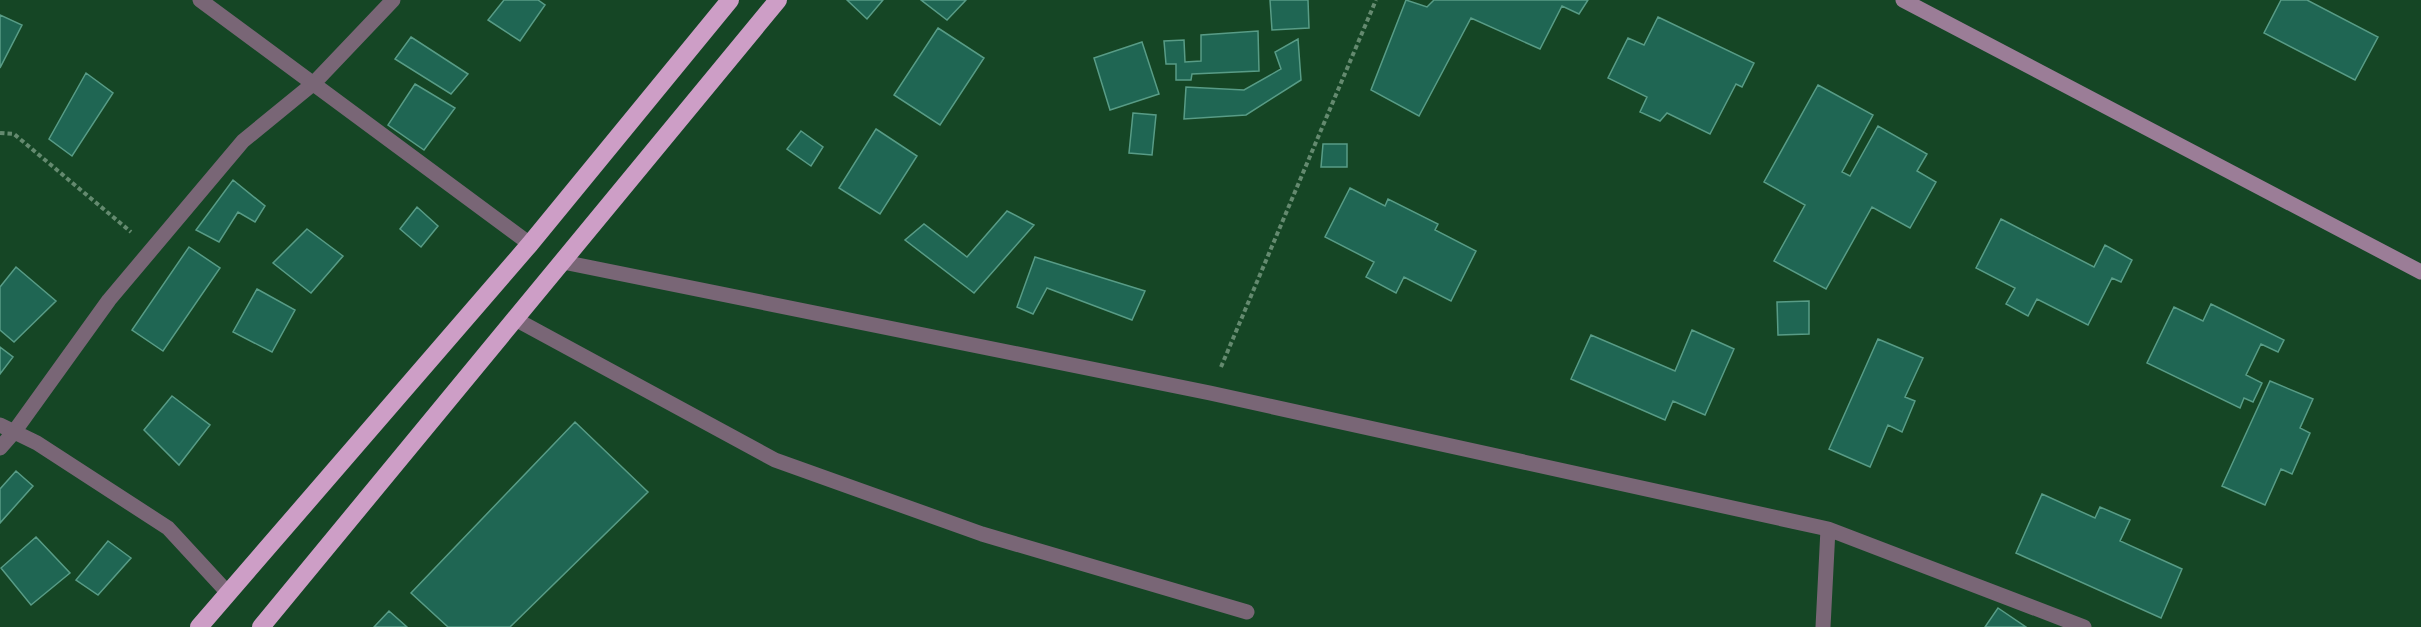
<svg xmlns="http://www.w3.org/2000/svg" width="2421" height="627" font-family="'Alegreya Sans',sans-serif">
<rect width="100%" height="100%" fill="#154625"/>
<!-- building -->
<path fill="#1f6653" stroke="#589c86" stroke-width="1.5" d="M504,0H538L545,5L520,41L488,20Z
M847,0H883L867,19Z
M921,0H966L947,20Z
M1270,0H1308L1309,28L1272,30Z
M1406,0L1427,7L1434,0H1588L1579,14L1562,6L1540,49L1471,18L1419,116L1371,90Z
M2281,0H2307L2378,37L2355,80L2264,33Z
M0,15L22,25L0,68Z
M1658,17L1754,63L1742,87L1736,84L1710,134L1667,113L1660,121L1640,112L1647,97L1608,78L1628,38L1644,45Z
M938,28L984,58L940,125L894,95Z
M1258,31L1259,71L1192,74L1191,80H1176V64H1166L1164,41L1184,40L1185,62L1201,61V35Z
M411,37L468,74L451,94L395,59Z
M1298,39L1301,80L1246,115L1184,119L1186,87L1244,90L1281,69L1275,52Z
M1142,42L1159,94L1110,110L1094,58Z
M86,73L113,93L72,156L49,139Z
M415,84L455,108L424,150L388,125Z
M1818,85L1873,115L1842,172L1850,176L1878,126L1927,154L1917,171L1936,182L1910,228L1872,207L1826,289L1774,261L1805,205L1764,182Z
M1133,113L1156,115L1152,155L1129,153Z
M876,129L917,156L880,214L839,188Z
M801,131L823,147L811,166L787,149Z
M1323,144H1347V167H1321Z
M233,180L265,206L255,222L238,212L219,242L196,230Z
M1350,188L1385,206L1388,199L1438,224L1435,230L1476,251L1451,301L1404,277L1396,293L1366,277L1374,262L1325,237Z
M417,207L438,226L421,247L400,229Z
M1007,211L1034,225L974,293L905,240L924,224L967,257Z
M2001,219L2094,267L2105,245L2132,260L2121,282L2112,278L2088,325L2037,299L2028,316L2006,304L2015,288L1976,268Z
M307,229L343,256L311,293L273,263Z
M189,247L220,268L163,351L132,330Z
M1035,257L1145,291L1132,320L1047,288L1033,314L1017,307Z
M16,267L56,301L14,342L0,330V287Z
M257,289L295,310L272,352L233,332Z
M1809,301V334L1778,335L1777,302Z
M2211,304L2284,340L2278,352L2261,344L2246,375L2262,383L2253,402L2244,398L2240,408L2147,363L2174,307L2203,321Z
M1692,330L1734,349L1705,415L1673,401L1665,420L1571,379L1591,335L1675,371Z
M1878,339L1923,358L1905,397L1915,401L1902,432L1888,425L1870,467L1829,449Z
M0,347L13,357L0,374Z
M2270,381L2313,399L2300,428L2310,433L2292,474L2281,469L2265,505L2222,486Z
M172,396L210,425L179,465L144,430Z
M575,422L648,492L510,627H448L411,593Z
M16,471L33,486L0,523V489Z
M2042,494L2095,518L2100,507L2130,520L2120,541L2182,569L2161,618L2016,553Z
M36,537L70,573L31,605L1,568Z
M108,541L131,558L98,595L76,580Z
M1998,608L2026,627H1985Z
M389,611L407,627H374Z"/>
<g fill="none" stroke-linecap="round" stroke-linejoin="round">
<!-- path -->
<path stroke="#648a6f" stroke-width="4" stroke-dasharray="4.5 3" stroke-linecap="butt" d="M0,133L14,134L131,232
M1221,367L1376,0"/>
<!-- street -->
<path stroke="#796676" stroke-width="15" d="M200,0L530,244
M563,262L1210,393L1828,529L1823,627
M515,319L775,460L982,534L1247,612
M0,425L37,443L168,528L228,593
M0,448L14,432L109,300L243,141L314,83L393,0
M1828,529L2084,627"/>
<!-- secondary -->
<path stroke="#9b7d97" stroke-width="15" d="M1903,0L2421,272"/>
<!-- highway -->
<path stroke="#cd9ec6" stroke-width="18" d="M199,627L530,244L730,0
M261,627L778,0"/>
</g>
</svg>
